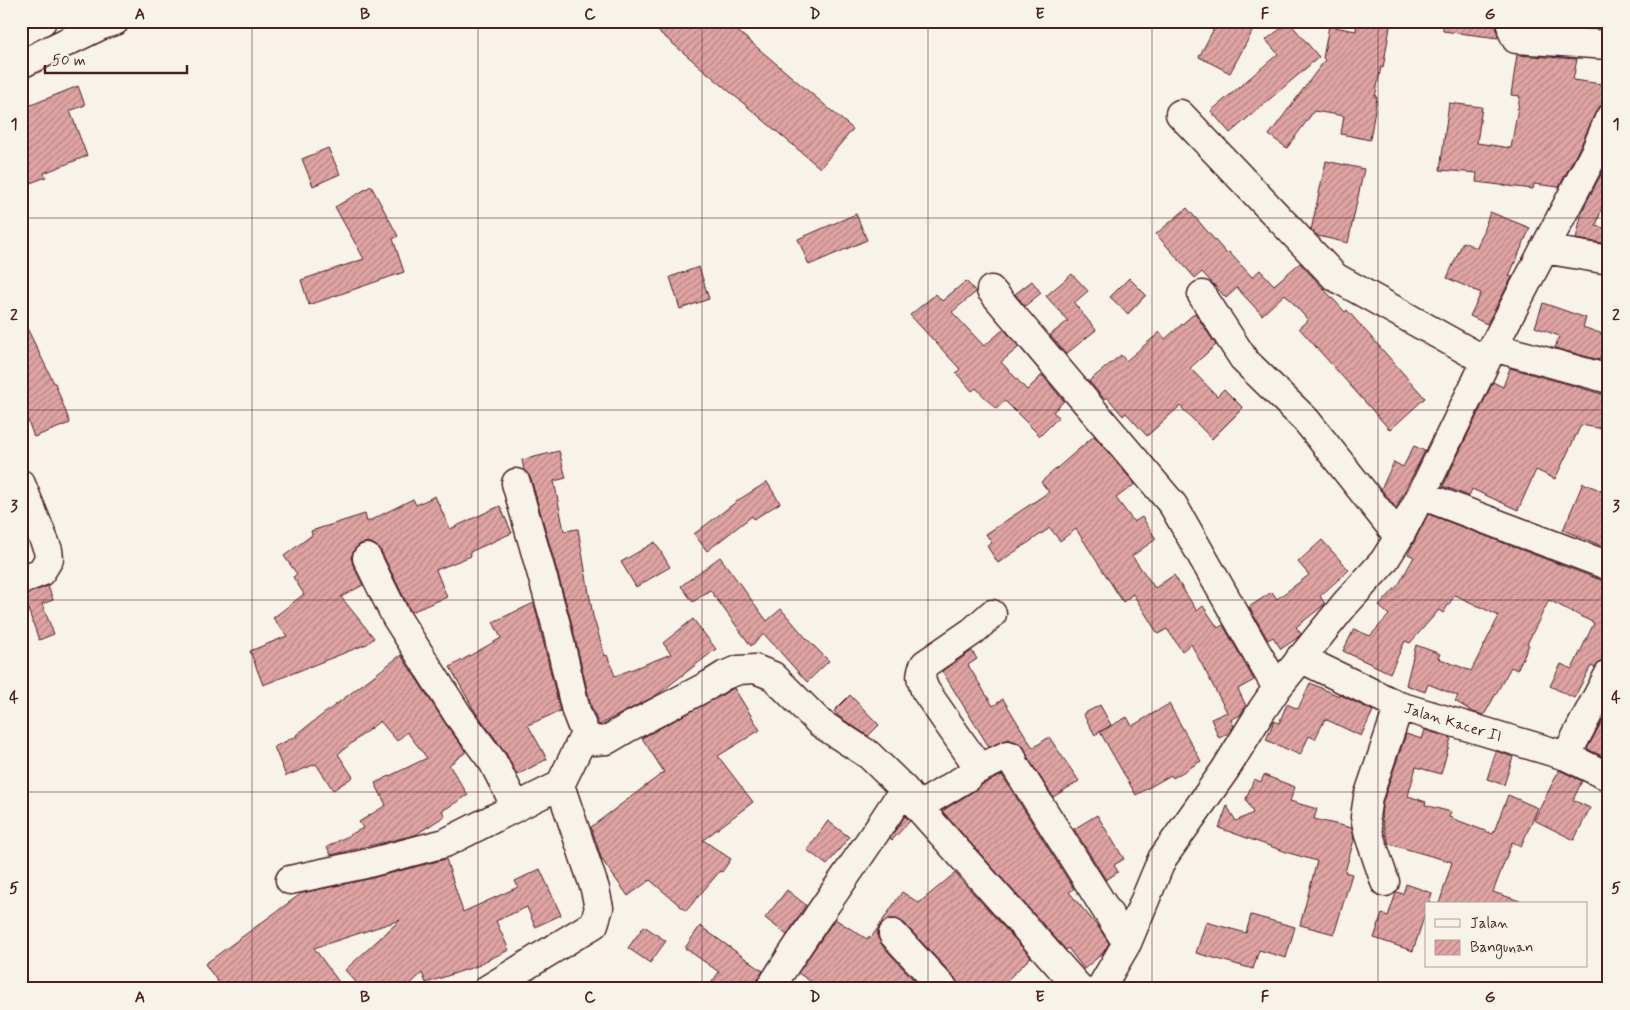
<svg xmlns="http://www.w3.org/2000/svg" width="1630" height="1010" font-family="Mynerve,sans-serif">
<defs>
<pattern id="building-hatch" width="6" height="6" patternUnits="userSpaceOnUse" patternTransform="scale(1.25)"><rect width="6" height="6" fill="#dfa4a3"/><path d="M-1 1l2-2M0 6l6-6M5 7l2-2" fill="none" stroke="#b78585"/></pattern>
</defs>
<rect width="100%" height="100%" fill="#f7f3e8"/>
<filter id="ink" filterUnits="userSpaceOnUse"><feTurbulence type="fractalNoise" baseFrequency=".02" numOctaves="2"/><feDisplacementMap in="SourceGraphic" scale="10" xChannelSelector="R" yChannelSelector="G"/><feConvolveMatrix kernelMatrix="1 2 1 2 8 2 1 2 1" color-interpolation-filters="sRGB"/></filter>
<g filter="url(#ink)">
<!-- building -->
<path fill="url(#building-hatch)" stroke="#4a1f2b" d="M646,21H726L853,129L820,168Z
M1218,21H1258L1230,73L1199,57Z
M1357,21H1391L1383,68L1381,67L1375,97H1377L1370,140L1341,134L1344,116L1314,111L1287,148L1269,135L1325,60L1323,58L1329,26L1356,31Z
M1443,21H1496L1498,38L1443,31Z
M1534,21H1589L1588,28L1534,24Z
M1289,22L1319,57L1230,133L1211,111L1278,54L1266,40Z
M1517,55L1577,59L1573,80L1609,85V104L1600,106L1595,113L1582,143L1559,187L1534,184L1533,189L1476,182L1477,173L1440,170L1449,103L1482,107L1477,143L1511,148L1520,96L1511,95Z
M78,86L85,105L70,111L87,156L44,173L46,177L25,185L21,176V109Z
M328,148L340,174L313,186L302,159Z
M1609,159V186L1596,226L1609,229V244L1576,239L1582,211Z
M1326,161L1364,169L1348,243L1318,236L1311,230Z
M371,186L398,236L393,239L404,272L309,305L301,280L364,259L335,207Z
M1187,208L1227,254L1229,252L1252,277L1260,270L1274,285L1300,263L1345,312L1347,310L1425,398L1390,430L1299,328L1308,320L1285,294L1262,315L1237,288L1226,298L1202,272L1195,278L1156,234Z
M1490,212L1530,228L1509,276L1512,277L1487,324L1470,316L1481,293L1447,278L1463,242L1477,248Z
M856,214L867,240L809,265L798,239Z
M699,267L709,299L680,309L670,277Z
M1072,274L1088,291L1074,303L1096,330L1066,354L1050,335L1068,321L1046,296Z
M1129,278L1146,295L1128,314L1110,297Z
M966,281L976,292L952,312L984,346L1004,329L1019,347L1001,362L1027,390L1042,375L1064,401L1053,412L1059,417L1040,436L1005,401L996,409L976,388L972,391L956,373L960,369L910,315L936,294L942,301Z
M1032,281L1041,293L1025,306L1015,294Z
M1543,303L1586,318L1583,327L1608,336L1599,360L1555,348L1559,336L1535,327Z
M1195,313L1216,345L1190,368L1217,396L1224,389L1243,408L1212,439L1180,406L1147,436L1126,413L1123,416L1107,397L1104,399L1089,381L1121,355L1126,361L1160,332L1165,339Z
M21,316L54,383H55L70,423L34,437L21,402Z
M1510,368L1609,396V430L1581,425L1555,479L1536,470L1518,510L1472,489L1469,496L1443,486L1493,382L1503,387Z
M1094,436L1135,484L1116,498L1134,522L1142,517L1156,539L1132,556L1155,588L1174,575L1197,611L1203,606L1218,628L1223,625L1254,680L1238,689L1246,706L1240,715L1231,720L1234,726L1229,733L1219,738L1211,719L1227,712L1191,644L1182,651L1167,629L1158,634L1133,594L1123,602L1076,529L1060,541L1050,528L998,563L987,546L992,543L986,534L1049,492L1041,482Z
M1414,446L1425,451L1396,508L1381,489L1394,462L1403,467Z
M559,451L566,478L554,481L564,531L578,529L593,616L605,656L607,655L615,676L671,654L663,643L693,619L716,649L657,695L599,725L591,706L570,617L531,479L524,470L522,460Z
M767,482L780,503L754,519L752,516L707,551L694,534L740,499Z
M1583,483L1609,494V549L1563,530Z
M435,496L450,529L500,506L512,533L470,552L471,556L436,570L447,597L411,612L381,551L375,545L369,542L360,544L354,550L351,557L353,565L363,585L341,597L374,638L367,644L263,685L250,651L287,636L273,618L304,594L293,577L297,574L284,556L312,535L311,531L365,514L367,522L413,499L416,505Z
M1428,514L1603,581H1609V655L1607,659L1600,661L1595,668L1591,666L1574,698L1550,686L1561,664L1572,669L1594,623L1549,600L1527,644L1529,645L1517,670L1511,667L1484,715L1473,712L1455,701L1458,696L1428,684L1425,692L1406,685L1416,645L1440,654L1438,658L1471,671L1499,616L1455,595L1443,613L1439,610L1410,643L1405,641L1390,673L1343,651L1354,629L1370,636L1389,615L1379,606L1399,584L1414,557L1408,554Z
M1322,540L1349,570L1320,596L1325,604L1324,605L1296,627L1301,634L1297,638L1281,649L1273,637L1268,640L1249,607L1272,592L1277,599L1309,575L1298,562Z
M655,542L670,567L636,587L621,562Z
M720,557L767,621L781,609L806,638L829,661L807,682L764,634L751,646L710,590L693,602L681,586Z
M48,586L53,600L42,604L54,634L39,640L28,609L21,612V595Z
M534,603L560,711L528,725L547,759L517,775L506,753L474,710L450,667L501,638L493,622Z
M972,651L977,659L968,665L993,706L1003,699L1033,748L1049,737L1079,781L1053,797L1028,758L1024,747L1019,743L1008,739L989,747L942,671Z
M401,655L445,723L466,752L449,765L468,795L442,811L445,816L415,835L331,855L327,847L363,828L359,822L386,805L375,783L427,758L407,732L397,741L380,721L338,754L353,777L333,790L316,764L286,776L274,747L297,736L296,735Z
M1310,683L1339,696V694L1373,711L1361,736L1325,719L1315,739L1309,736L1300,755L1266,740L1274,721L1279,723L1287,704L1298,709Z
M734,688L760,730L718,756L753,802L703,840L731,859L722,872L720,871L686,911L650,880L628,896L602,860L591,827L664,772L642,738Z
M850,695L879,725L868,736L838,716L834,711Z
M1169,704L1201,761L1173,778L1171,775L1136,795L1100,732L1127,717L1132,726Z
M1100,705L1111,725L1095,735L1083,714Z
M1609,708V759L1587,749Z
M1425,730L1451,738L1441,774L1416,767L1408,796L1426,802L1425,805L1451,812L1449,817L1493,834L1508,795L1538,808L1521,846L1512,842L1493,892L1520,901L1519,904H1439L1452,862L1389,844L1381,816L1383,801L1406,734L1422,739Z
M1496,751L1513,757L1504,785L1487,779Z
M1559,770L1582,781L1573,800L1590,808L1574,840L1534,820Z
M1002,775L1074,889L1069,892L1099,928L1109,943L1103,953L1084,969L1068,948L1066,950L942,811L977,789L983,784Z
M1264,775L1295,787L1290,801L1317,809L1314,819L1352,828L1354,840L1345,872L1352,874L1334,934L1300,925L1317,861L1289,853L1219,828L1227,806L1236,821L1253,813L1246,799L1254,779L1261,782Z
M1097,815L1124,859L1114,865L1118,872L1106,880L1074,829Z
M905,816L910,821L892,840L890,838Z
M828,821L849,837L827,865L807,850Z
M446,859L463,912L518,887L515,881L540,869L561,915L535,927L527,907L496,921L509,950L479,964L480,965L426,983L422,973L405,989H362L345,970L400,920L314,948L344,989H223L205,964L302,893L368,879Z
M955,873L1031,957L998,989H959L955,978L904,923L897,919H889L882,923L878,930V938L882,945L922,989H822L798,973L835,919L867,939L869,936L871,938L902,892L919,903Z
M1406,884L1432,893L1429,904H1426V911L1413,951L1374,938L1382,914L1388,916L1396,893L1397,892L1403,894Z
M787,890L806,905L787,935L765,918Z
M1251,915L1295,927L1286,958L1259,950L1253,969L1196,953L1206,922L1246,933Z
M644,926L666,941L650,963L628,948Z
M700,926L763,971L757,981L754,989H707L719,972L685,948Z"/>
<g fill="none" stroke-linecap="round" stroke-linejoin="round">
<defs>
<path id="minor" d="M1512,21V30L1516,39L1609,45
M1180,114L1335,277L1486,361
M1544,249L1609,260
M991,290L1173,505L1277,688
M1202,295L1245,361L1306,420L1399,537
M1493,347L1609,379
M516,483L555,621L576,711L585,734L594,741L607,740L629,727L709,685L725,675L739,670L755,669L773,676L820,723L869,755L904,789L918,807L1080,989
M21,484L48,550L49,559L41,572L21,580
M1421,495L1609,566
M367,558L396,617L458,715L493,762L516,807
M1300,658L1399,706L1566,756L1609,777
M1566,756L1609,674
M974,771L1008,755L1012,757L1014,764L1127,943
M918,807L969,776C975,770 975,766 972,758L925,690C921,680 919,674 925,664L973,631L992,614
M290,880L365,864L445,843L560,785
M1385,882L1369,835L1365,817L1368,797L1399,706
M893,934L944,989
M488,989L594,924L599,908L595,889L560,785L585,734
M770,989C812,921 861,857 904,789
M1100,989L1127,943L1162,859L1225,770L1262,710L1277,688L1345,604L1384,561L1399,537L1421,495L1493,347L1596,150L1609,119"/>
<path id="highway" d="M21,32L42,21
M21,64L102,25L115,21"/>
</defs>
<!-- minor casing -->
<use href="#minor" stroke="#4a1f2b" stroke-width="31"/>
<!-- highway casing -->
<use href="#highway" stroke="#4a1f2b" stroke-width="31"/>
<!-- minor -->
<use href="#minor" stroke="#f7f3e8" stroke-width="28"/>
<!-- highway -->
<use href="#highway" stroke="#f7f3e8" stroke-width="28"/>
</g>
</g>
<!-- grid -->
<path fill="none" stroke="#4a1f2b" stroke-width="1" stroke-opacity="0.55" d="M252,21V989M478,21V989M702,21V989M928,21V989M1152,21V989M1378,21V989M21,218H1609M21,410H1609M21,600H1609M21,792H1609"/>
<g text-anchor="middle" stroke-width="4" stroke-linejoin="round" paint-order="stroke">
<!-- street labels -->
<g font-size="15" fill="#4a1f2b" stroke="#f7f3e8">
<text transform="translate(1453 722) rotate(17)" y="5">Jalan Kacer II</text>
</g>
</g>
<!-- margin -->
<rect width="1630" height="1010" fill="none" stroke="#f7f3e8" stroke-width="55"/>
<!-- legend -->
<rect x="1425" y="902" width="162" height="65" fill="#f7f3e8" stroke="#b29e9c"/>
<rect x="1435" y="919" width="25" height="8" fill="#f7f3e8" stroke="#b29e9c"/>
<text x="1470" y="928" font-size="15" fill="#4a1f2b">Jalan</text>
<rect x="1435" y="940" width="25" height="15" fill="url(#building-hatch)" stroke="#b29e9c"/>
<text x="1470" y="952" font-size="15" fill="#4a1f2b">Bangunan</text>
<!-- scale -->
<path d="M45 65v8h142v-8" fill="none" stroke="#4a1f2b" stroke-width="2.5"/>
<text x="52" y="65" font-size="15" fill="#4a1f2b" stroke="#f7f3e8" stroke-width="4" paint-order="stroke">50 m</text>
<rect x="28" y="28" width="1574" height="954" fill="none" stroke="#4a1f2b" stroke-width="2"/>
<g font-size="16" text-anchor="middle" font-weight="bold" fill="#4a1f2b">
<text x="140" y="19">A</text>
<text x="365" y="19">B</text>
<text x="590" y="19">C</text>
<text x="815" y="19">D</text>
<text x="1040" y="19">E</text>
<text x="1265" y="19">F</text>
<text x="1490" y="19">G</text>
<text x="14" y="129">1</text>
<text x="1616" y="129">1</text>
<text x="14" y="320">2</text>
<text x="1616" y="320">2</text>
<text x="14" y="511">3</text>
<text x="1616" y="511">3</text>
<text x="14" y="702">4</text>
<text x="1616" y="702">4</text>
<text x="14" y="893">5</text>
<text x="1616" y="893">5</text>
<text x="140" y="1002">A</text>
<text x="365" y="1002">B</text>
<text x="590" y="1002">C</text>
<text x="815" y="1002">D</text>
<text x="1040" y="1002">E</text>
<text x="1265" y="1002">F</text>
<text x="1490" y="1002">G</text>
</g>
</svg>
